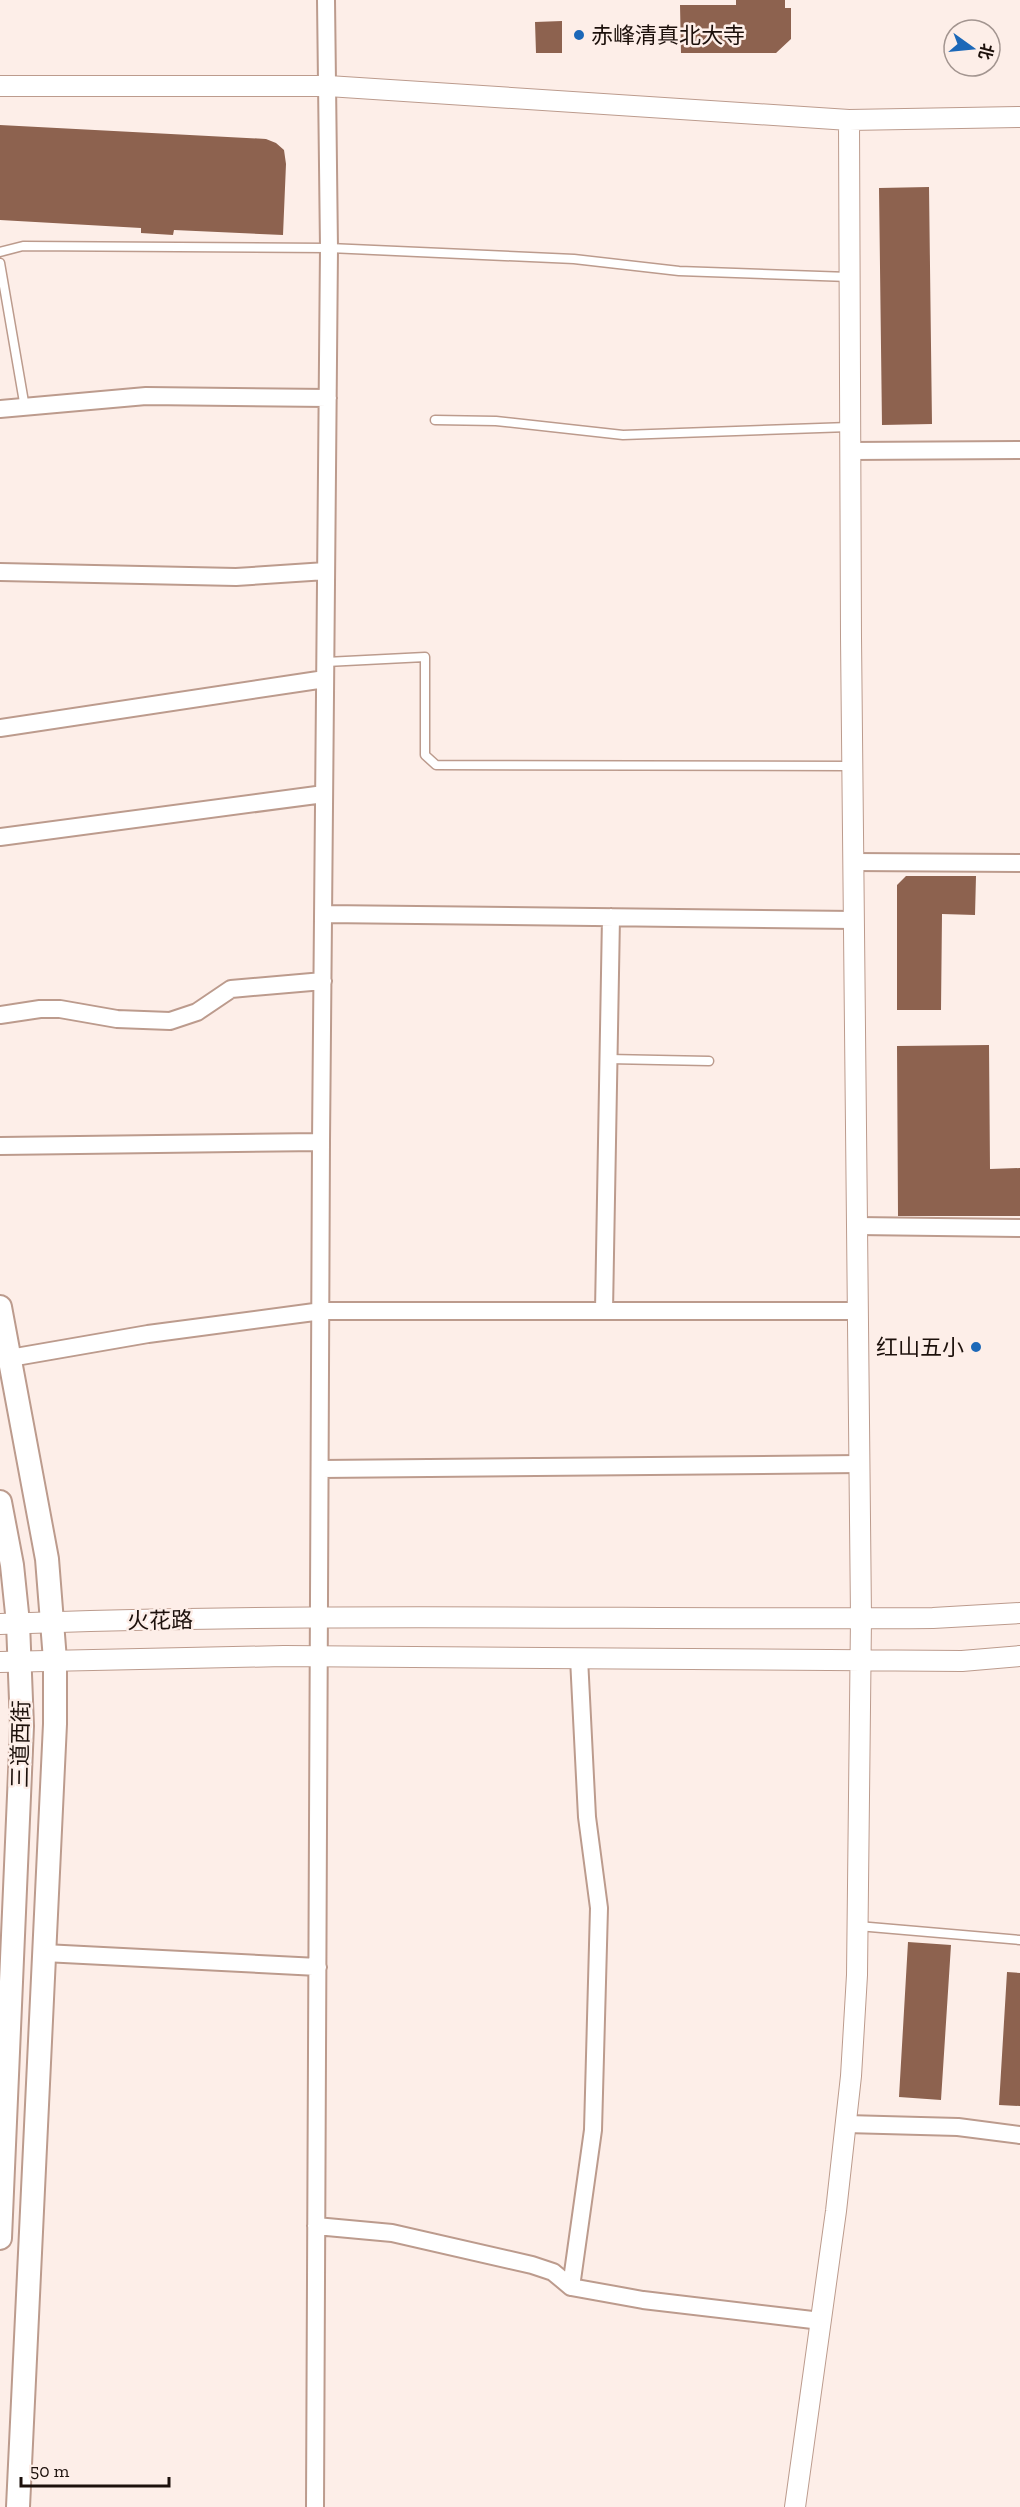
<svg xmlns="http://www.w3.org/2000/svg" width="1020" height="2507" font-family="'Zilla Slab','Noto Sans SC',serif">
<rect width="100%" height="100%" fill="#fdeee8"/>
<!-- building -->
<path fill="#8d624f" d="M736,0H785V8H791V39L776,53H681L680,5H736Z
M562,21V53H536L535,22Z
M0,125L266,139L276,143L284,150L286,164L283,235L174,230L173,235L141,233V228L0,220Z
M929,187L932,424L882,425L879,188Z
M906,876H976L975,915L942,914L941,1010H897V885Z
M989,1045L990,1169L1020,1168V1216H898L897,1046Z
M908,1942L951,1945L941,2100L899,2097Z
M1007,1972L1020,1973V2106L999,2105Z"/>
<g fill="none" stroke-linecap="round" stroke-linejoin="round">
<defs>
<path id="service" d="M0,252L23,246L329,248L574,259L679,271L849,277
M0,263L25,408
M435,420L496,421L623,435L849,427
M326,662L425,657V755L436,765L851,766
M608,1059L709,1061
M858,1926L1020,1940"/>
<path id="minor" d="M0,409L146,396L328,398
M850,451L1020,450
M0,572L236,577L326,571
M0,728L325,679
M0,837L324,794
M853,862L1020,863
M324,914L854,920
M0,1015L40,1009H60L117,1019L170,1021L197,1012L231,989L323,981
M0,1146L321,1142
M857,1226L1020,1228
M604,1311L611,917
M10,1358L148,1334L322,1311H858
M321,1469L860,1464
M44,1953L318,1967
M846,2124L958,2127L1020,2135
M316,2226L392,2233L532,2265L553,2272L571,2287L643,2300L821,2321
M571,2287L593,2130L599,1908L587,1817L579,1658
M315,2507L321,1142L329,248L326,0"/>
<path id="tertiary" d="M0,86H328L849,120L1020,117
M0,1624C311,1612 622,1620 933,1618L1020,1613
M0,1662L284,1656L962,1661L1020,1656
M795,2507L836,2211L851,2076L857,1975L861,1618L851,637L849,120"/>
<path id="secondary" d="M0,1307L47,1559L55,1660V1724L18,2507
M0,1502L12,1565L18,1623L22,1726L0,2238"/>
</defs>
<!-- service casing -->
<use href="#service" stroke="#bc9b8d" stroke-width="11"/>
<!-- minor casing -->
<use href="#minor" stroke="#bc9b8d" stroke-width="20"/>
<!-- tertiary casing -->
<use href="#tertiary" stroke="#bc9b8d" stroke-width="22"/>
<!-- secondary casing -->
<use href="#secondary" stroke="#bc9b8d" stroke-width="26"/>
<!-- service -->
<use href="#service" stroke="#fff" stroke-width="8"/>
<!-- minor -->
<use href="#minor" stroke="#fff" stroke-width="16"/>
<!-- tertiary -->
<use href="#tertiary" stroke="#fff" stroke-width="20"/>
<!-- secondary -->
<use href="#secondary" stroke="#fff" stroke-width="22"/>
</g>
<!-- markers -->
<g fill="#1c68b8" stroke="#fdeee8" stroke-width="2">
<circle cx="579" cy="35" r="6"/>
<circle cx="976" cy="1347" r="6"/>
</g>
<g text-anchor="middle" stroke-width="5" stroke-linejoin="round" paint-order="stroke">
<!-- poi labels -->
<g font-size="22" fill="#1c100b" stroke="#fdeee8" text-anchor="start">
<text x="591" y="43">赤峰清真北大寺</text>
<text x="964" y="1355" text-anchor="end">红山五小</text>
</g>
<!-- street labels -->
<g font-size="22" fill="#1c100b" stroke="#fdeee8">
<text transform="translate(160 1620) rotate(-1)" y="8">火花路</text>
<text transform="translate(20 1744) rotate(-89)" y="8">三道西街</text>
</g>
</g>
<!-- north arrow -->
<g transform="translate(972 48) rotate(105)"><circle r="28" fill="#fdeee8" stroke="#a39590" stroke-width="1.5"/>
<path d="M0-4.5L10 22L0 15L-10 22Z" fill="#1c68b8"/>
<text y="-9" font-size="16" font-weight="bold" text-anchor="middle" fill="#1c100b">北</text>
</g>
<!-- scale -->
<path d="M21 2477v9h148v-9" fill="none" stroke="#1c100b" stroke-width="3"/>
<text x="30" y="2477" font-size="18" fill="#1c100b" stroke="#fdeee8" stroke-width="4.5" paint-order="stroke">50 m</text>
</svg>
